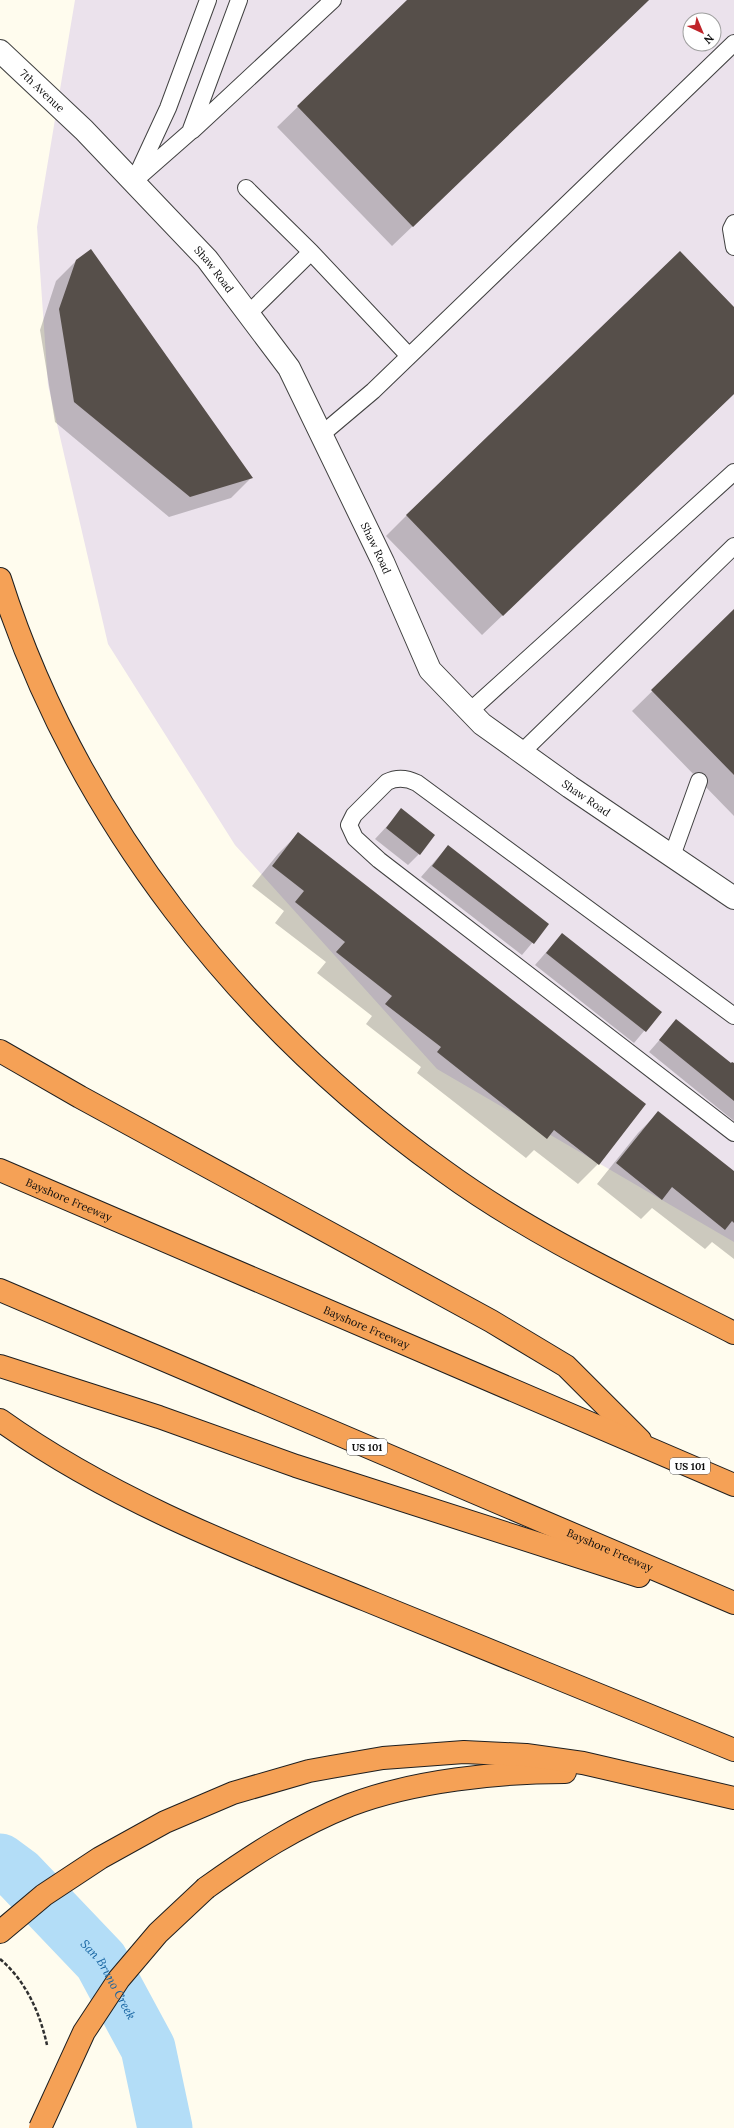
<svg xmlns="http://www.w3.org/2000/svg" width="734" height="2128" font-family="Lora,serif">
<rect width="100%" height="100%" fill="#fffcee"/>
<!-- industrial -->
<path fill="#ebe2ec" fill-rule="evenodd" d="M75,0H734V1242L437,1069L235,845L108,644L48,385L37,227ZM690,20H714V44H690Z"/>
<!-- shadow -->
<path fill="#0003" d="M408,0H649L392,246L277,127Z
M76,261L251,478L231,498L169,517L55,422L40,330L56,281Z
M734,309V394L482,635L386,536L407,515Z
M734,611V816L632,711Z
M402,810L419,854L408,865L375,839Z
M298,834L645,1104L598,1164L578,1184L534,1150L526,1158L417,1073L421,1067L366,1024L372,1016L317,973L326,962L275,923L284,911L252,886L278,854Z
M448,846L548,924L522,955L421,877Z
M562,934L660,1012L634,1043L535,965Z
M676,1021L734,1066V1121L649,1052Z
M658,1113L734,1173V1259L712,1242L705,1249L652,1208L641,1219L597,1184L638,1133Z"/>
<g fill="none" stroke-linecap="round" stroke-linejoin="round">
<!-- river -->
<path stroke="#b3ddf7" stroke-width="55" id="s1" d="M0,1861L19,1875L101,1961L148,2048L165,2128"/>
</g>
<!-- building -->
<path fill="#564f4a" d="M407,0H649L413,227L297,106Z
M91,249L253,478L190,497L74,402L59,309L76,260Z
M680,251L734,307V394L503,616L406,515Z
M734,609V775L651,690Z
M401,808L435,835L420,855L386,828Z
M298,832L646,1104L599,1165L554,1130L547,1139L437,1052L441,1047L385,1004L392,996L336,952L345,942L295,902L304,891L272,866Z
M448,845L549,924L534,944L432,866Z
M562,933L662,1012L646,1032L546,953Z
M676,1019L731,1063L732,1062L734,1063V1101L659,1040Z
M658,1111L734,1171V1223L732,1221L725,1230L672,1187L662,1200L616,1163Z"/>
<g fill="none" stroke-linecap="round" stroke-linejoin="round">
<defs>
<path id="lane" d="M192,131L333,0
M136,177L168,108L208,0
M133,182L190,132L239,0
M246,188L311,252L409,356
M734,223L731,229L734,247
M248,314L311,252
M322,434L373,391L734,43
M470,711L734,472
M522,752L734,546
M672,856L699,781
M734,1016L417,783C407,778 397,777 387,782L354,815L349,825L355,838L379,860L734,1133"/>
<g id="street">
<path id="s2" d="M0,51L84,130L207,259L289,368L383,562L430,670L482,724L570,787L734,898"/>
</g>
<g id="highway">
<path d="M0,579C76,818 241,1026 444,1171C533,1236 636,1283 734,1333"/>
<path d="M0,1051L80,1097L491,1321L566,1366L640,1440"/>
<path id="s3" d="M0,1170L734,1485"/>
<path id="s4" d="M0,1290L734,1603"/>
<path d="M0,1366L159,1417L296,1466L639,1576"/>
<path d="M0,1420C112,1500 240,1549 366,1600C489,1650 611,1700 734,1750"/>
<path d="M206,1888C252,1855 297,1826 350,1805C413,1781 498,1772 565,1772"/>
<path d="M0,1932L44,1895L100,1858L165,1822L233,1793L309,1771L331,1767L383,1758L464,1752L526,1755L583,1763L734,1798"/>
</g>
</defs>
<!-- lane casing -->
<use href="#lane" stroke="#414141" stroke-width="18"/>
<!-- street casing -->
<use href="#street" stroke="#414141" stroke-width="24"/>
<!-- highway casing -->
<use href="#highway" stroke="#1f1f1f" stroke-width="24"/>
<!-- path -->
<path stroke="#303030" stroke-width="2.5" stroke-dasharray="4 2" stroke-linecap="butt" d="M0,1959C26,1981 40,2013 47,2045"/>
<!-- lane -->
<use href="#lane" stroke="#fff" stroke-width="16"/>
<!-- street -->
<use href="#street" stroke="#fff" stroke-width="22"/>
<!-- highway -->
<use href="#highway" stroke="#f5a156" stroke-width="22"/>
<defs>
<path id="highway-bridge" d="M40,2128L84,2032L119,1979L158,1933L206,1888"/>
</defs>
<!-- highway-bridge casing -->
<use href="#highway-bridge" stroke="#1f1f1f" stroke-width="24" stroke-linecap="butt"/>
<!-- highway-bridge -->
<use href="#highway-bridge" stroke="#f5a156" stroke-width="22"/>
</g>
<g text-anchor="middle" stroke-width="4" stroke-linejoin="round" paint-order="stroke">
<!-- shield labels -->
<g fill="#fff" stroke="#565656" stroke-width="1">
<rect x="347" y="1439" width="40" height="16" rx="3"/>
<rect x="670" y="1458" width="40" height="16" rx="3"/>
</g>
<g font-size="10" font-weight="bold" fill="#0e0e0e">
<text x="367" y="1451">US 101</text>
<text x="690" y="1470">US 101</text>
</g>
<!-- street labels -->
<g font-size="11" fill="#0e0e0e" stroke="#fff">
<text dy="4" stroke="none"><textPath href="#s2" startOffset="58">7th Avenue</textPath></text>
<text dy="4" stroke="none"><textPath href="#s2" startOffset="306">Shaw Road</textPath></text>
<text dy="4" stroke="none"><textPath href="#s2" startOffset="630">Shaw Road</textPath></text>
<text dy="4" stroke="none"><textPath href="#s2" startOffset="966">Shaw Road</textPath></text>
<text dy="4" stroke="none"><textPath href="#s3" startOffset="75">Bayshore Freeway</textPath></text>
<text dy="4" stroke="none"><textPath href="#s3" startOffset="399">Bayshore Freeway</textPath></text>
<text dy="4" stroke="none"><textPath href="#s4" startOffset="663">Bayshore Freeway</textPath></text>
</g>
<!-- water labels -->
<g font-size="12" font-style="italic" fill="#1563a1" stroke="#fff">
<text dy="4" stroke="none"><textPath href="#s1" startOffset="162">San Bruno Creek</textPath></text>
</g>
</g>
<!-- north arrow -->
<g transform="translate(702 32) rotate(136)"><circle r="19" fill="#ffffff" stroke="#9f9f9f"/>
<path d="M0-3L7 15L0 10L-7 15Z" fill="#bf242a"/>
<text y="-6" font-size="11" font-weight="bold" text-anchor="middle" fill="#0e0e0e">N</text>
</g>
</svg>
